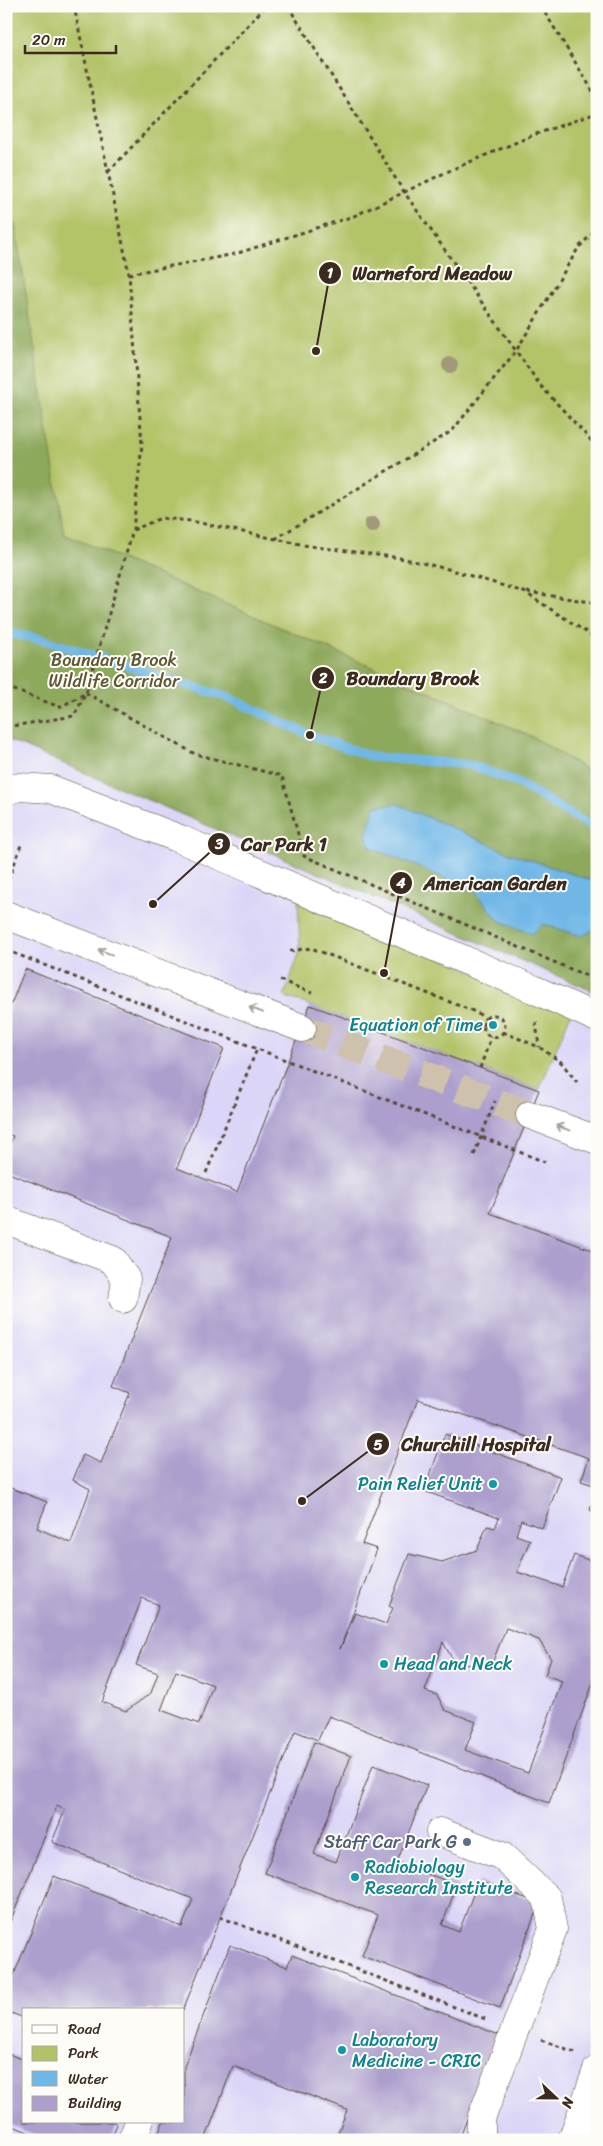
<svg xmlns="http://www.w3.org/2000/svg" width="603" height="2146" font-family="Sriracha,sans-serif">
<rect width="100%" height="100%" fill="#fdfcf7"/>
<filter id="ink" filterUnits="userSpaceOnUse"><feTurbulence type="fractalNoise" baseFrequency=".02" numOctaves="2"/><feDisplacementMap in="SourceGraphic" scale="10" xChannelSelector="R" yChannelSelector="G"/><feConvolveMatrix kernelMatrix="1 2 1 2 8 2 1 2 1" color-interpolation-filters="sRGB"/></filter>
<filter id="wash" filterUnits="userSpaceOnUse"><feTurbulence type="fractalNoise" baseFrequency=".0096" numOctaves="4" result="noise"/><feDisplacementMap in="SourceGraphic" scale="20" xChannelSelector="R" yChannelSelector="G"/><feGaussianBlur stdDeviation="1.12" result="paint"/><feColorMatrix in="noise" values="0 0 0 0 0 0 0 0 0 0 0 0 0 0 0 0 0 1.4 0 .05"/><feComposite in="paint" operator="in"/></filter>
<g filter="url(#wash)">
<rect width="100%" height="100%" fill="#f3e8cf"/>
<!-- built -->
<path fill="#dbd6f7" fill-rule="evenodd" d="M6,739L597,993V2140H6ZM24,2010H184V2122H24Z"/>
<!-- green -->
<path fill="#b2c367" stroke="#767642" d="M6,6H597V776L531,736L64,534L6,525Z
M298,901L572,1011L539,1090L284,996L300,951Z"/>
<!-- forest -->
<path fill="#8da95c" stroke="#646a3d" d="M6,167L64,534L531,736L597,776V993L6,739Z"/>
<!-- water -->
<path fill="#6fb7e7" stroke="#557082" d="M398,804L507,852L596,882L597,928L582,936L543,924L532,934L498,920L475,891L370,847L366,835L375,806Z"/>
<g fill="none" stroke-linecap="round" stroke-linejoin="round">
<!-- stream -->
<path stroke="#6fb7e7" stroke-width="9" d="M6,633L41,639L229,698L310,735L373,757L471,765L516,782L597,830"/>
</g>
<g id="blocks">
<!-- building -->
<path fill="#ac9fcd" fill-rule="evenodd" d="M25,969L224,1048L177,1168L237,1192L310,1005L539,1090L490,1213L597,1252V1486L581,1481L589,1458L418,1399L362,1544L377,1549L340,1649L355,1613L386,1624L393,1608L389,1606L409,1554L442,1562L477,1550L487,1526L495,1528L499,1518L424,1491L445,1434L561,1477L542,1528L521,1520L516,1535L530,1540L517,1572L562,1587L574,1555L597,1563V1672L549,1803L329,1716L318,1740L295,1731L183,2010H24V2018L6,2011V1994L54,1876L182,1927L193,1899L52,1842L65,1810L57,1806L6,1932V1822L9,1814L6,1813V1486L47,1502L37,1528L71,1543L90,1489L73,1480L83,1455L101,1463L130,1393L113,1386L172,1237L6,1172V1154L13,1136L6,1134V1017ZM142,1598L159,1605L136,1665L158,1673L151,1693L126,1711L102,1702ZM506,1628L539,1640L551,1659L545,1675L562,1681L528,1773L465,1750L476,1722L445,1710L437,1695L425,1691L443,1642L455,1664L491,1666ZM176,1671L213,1685L199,1724L161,1710Z
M596,1490H597V1513L590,1510Z
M314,1742L351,1756L314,1854L336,1862L373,1765L427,1785L397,1862L457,1885L442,1925L459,1932L478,1881L539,1903L500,2008L362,1956L378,1915L265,1873Z
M230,1945L287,1967L292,1955L499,2035L459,2140H335L347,2110L233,2066L205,2140H156L163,2122H184V2067Z
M6,2053L24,2060V2122H114L117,2124L111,2140H47L6,2123Z"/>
</g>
</g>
<g filter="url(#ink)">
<use href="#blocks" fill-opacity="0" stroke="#574639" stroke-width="1"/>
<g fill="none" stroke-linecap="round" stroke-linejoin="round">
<!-- minor-tunnel -->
<path stroke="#cec2ac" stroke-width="28" stroke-dasharray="28 14" stroke-linecap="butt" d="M302,1028L530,1115"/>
<defs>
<path id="minor" d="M6,791L19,787L51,789L180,839L533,989L597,1018
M6,915L302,1028
M530,1115L597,1140
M6,1220L113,1260L126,1279L123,1299
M440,1832L502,1856L547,1898L553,1929L481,2119V2140
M132,2140L139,2122
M572,2140L597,2070"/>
</defs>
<!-- minor casing -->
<use href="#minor" stroke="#574639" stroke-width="29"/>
<!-- path -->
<path stroke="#574639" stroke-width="3" stroke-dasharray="4 4" stroke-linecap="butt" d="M288,6L404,192L540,385L597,447
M541,6L597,98
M108,172L266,6
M129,274L235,254L354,216L453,169L536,134L597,113
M133,530L161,518L191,521L309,546L400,558L448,569L524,592L597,639
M275,539L452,431L516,351L579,247L597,229
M527,592L597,603
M6,687L60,707L86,693
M86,693L195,754L282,776L304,856L594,979L597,978
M6,727L74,716L86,693L133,530L142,444L129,274L74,6
M6,887L21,845
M6,950L545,1162
M290,951L311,948L478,1013L485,1019
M280,980L312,993
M483 1026a11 11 0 1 1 22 0a11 11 0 1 1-22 0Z
M536,1022L539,1047
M503,1032L539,1047L561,1062L577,1082
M480,1068L491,1037
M474,1155L495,1101
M206,1173L257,1049
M220,1917L488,2020
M541,2040L575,2052"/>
<!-- minor -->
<use href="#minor" stroke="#fff" stroke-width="28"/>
</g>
<!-- trees -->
<g fill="#a2997a">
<circle cx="450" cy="365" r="8"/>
<circle cx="372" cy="525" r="8"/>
</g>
<!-- one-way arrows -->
<defs><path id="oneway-shaft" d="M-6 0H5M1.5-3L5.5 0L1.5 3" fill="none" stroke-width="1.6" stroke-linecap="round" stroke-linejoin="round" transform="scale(1.25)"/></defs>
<g stroke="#a79f9a">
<use href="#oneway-shaft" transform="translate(105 952) rotate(-159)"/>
<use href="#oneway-shaft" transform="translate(256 1010) rotate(-159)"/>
<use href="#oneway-shaft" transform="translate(563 1128) rotate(-159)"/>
</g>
</g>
<!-- markers -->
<g fill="#0f9aa8" stroke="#fdfcf7" stroke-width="2">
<circle cx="493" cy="1025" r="5"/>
<circle cx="493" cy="1484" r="5"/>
<circle cx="384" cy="1664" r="5"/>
<circle cx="355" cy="1877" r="5"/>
<circle cx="342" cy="2050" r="5"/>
</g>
<circle fill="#5c6f8a" stroke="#fdfcf7" stroke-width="2" cx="467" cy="1842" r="5"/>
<g text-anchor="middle" stroke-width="4" stroke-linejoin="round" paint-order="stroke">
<!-- park labels -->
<g font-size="18" fill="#5f5834" stroke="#fdfcf7">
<text x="114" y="666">Boundary Brook<tspan x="114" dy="21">Wildlife Corridor</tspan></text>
</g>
<!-- culture labels -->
<g font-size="18" fill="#0d838f" stroke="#fdfcf7" text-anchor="start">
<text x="483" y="1031" text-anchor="end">Equation of Time</text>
<text x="483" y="1490" text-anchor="end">Pain Relief Unit</text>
<text x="394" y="1670">Head and Neck</text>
<text x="365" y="1873">Radiobiology<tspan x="365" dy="21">Research Institute</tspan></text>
<text x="352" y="2046">Laboratory<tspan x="352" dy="21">Medicine - CRIC</tspan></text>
</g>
<!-- service labels -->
<g font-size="18" fill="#4e5e75" stroke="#fdfcf7" text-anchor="end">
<text x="457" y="1848">Staff Car Park G</text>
</g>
</g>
<!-- callouts -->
<path fill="none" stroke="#3b2a1e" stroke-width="2" d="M316 351L330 273M310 735L323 678M153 904L219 844M384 973L401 883M302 1501L378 1444"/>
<g fill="#3b2a1e" stroke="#fdfcf7" stroke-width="2">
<circle cx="316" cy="351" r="5"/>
<circle cx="310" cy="735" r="5"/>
<circle cx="153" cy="904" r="5"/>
<circle cx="384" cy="973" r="5"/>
<circle cx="302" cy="1501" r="5"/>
<circle cx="330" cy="273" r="12"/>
<circle cx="323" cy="678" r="12"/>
<circle cx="219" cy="844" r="12"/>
<circle cx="401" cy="883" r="12"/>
<circle cx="378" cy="1444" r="12"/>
</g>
<g font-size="15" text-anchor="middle" font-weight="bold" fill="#fff">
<text x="330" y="278">1</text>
<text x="323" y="683">2</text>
<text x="219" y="849">3</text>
<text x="401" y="888">4</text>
<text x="378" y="1450">5</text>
</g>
<g font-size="19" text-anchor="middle" font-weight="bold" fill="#3b2a1e" stroke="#fdfcf7" stroke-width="4" stroke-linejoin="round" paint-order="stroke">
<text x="432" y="280">Warneford Meadow</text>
<text x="413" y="685">Boundary Brook</text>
<text x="284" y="851">Car Park 1</text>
<text x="495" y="890">American Garden</text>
<text x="476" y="1451">Churchill Hospital</text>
</g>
<!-- margin -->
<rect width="603" height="2146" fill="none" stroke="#fdfcf7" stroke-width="25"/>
<!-- legend -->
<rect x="22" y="2008" width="162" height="115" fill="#fdfcf7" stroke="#afa8a0"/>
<rect x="32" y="2025" width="25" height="8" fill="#ffffff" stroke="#afa8a0"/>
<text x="68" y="2034" font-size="15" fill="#3b2a1e">Road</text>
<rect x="32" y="2046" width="25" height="15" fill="#b2c367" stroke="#afa8a0"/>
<text x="68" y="2058" font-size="15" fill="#3b2a1e">Park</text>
<rect x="32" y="2071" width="25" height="15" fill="#6fb7e7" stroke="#afa8a0"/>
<text x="68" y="2084" font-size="15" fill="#3b2a1e">Water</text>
<rect x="32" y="2096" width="25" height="15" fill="#ac9fcd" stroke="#afa8a0"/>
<text x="68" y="2108" font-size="15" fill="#3b2a1e">Building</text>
<!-- north arrow -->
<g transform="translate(556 2098) rotate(112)" stroke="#fdfcf7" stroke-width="4" paint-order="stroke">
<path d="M0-4L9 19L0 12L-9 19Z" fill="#3b2a1e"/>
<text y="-8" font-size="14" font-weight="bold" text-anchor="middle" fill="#3b2a1e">N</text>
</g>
<!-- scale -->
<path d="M25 45v8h91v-8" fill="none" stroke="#3b2a1e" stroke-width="2.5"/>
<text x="32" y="45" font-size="15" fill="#3b2a1e" stroke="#fdfcf7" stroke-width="4" paint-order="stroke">20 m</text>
</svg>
